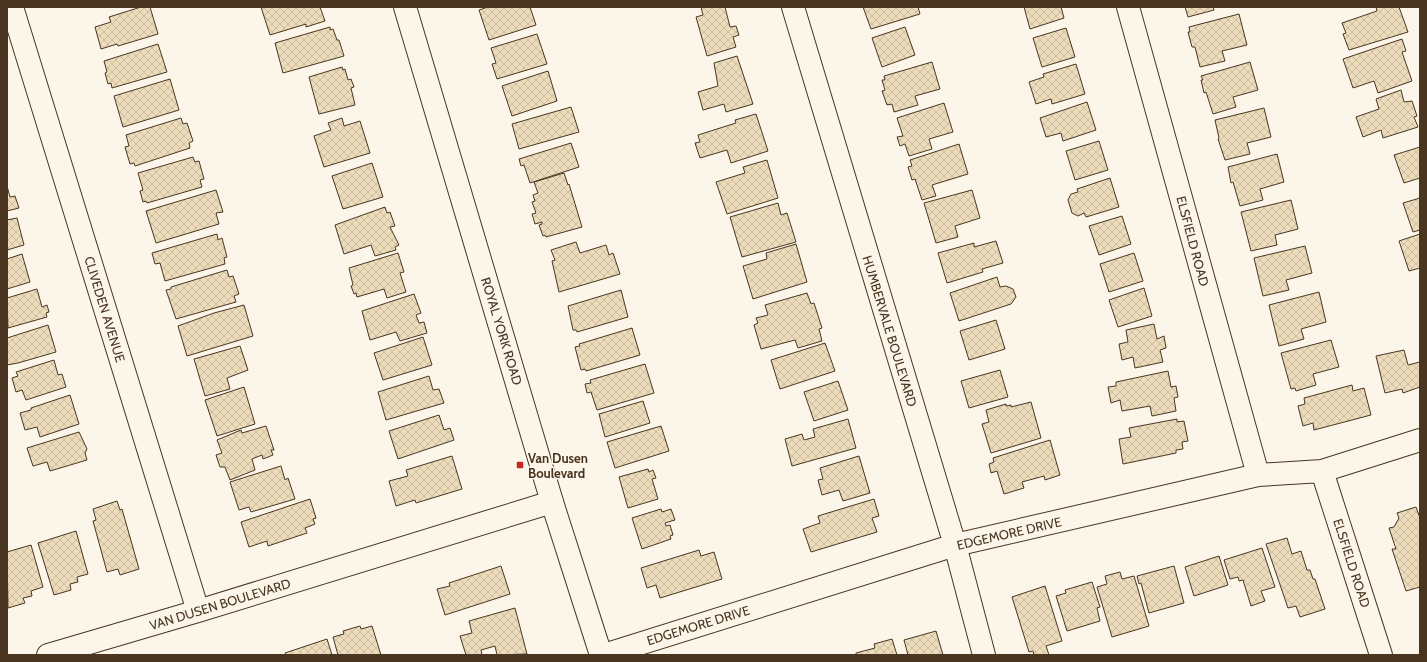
<svg xmlns="http://www.w3.org/2000/svg" width="1427" height="662" font-family="Cabin,sans-serif">
<defs>
<pattern id="building-cross-hatch" width="8" height="8" patternUnits="userSpaceOnUse"><rect width="8" height="8" fill="#ecdcbc"/><path d="M0 0l8 8M0 8l8-8" fill="none" stroke="#ccbda1"/></pattern>
</defs>
<rect width="100%" height="100%" fill="#fbf6e9"/>
<!-- building -->
<path fill="url(#building-cross-hatch)" stroke="#4a3520" d="M141,7H150L158,34L118,46L117,44L101,49L95,27L111,22L109,17Z
M261,7H320L325,21L306,27V24L270,35Z
M488,7H530L536,25L489,40L479,10Z
M701,7H725L730,27L736,26L739,35L733,37L736,47L707,56L696,17L703,15Z
M863,7H918L920,14L871,29Z
M1024,7H1061L1064,18L1030,29Z
M1185,7H1213L1214,10L1188,17Z
M1376,7H1399L1408,32L1349,50L1343,34L1346,33L1342,23L1377,11Z
M1239,14L1247,45L1222,51L1225,61L1200,67L1195,47H1192L1188,32H1190L1189,27Z
M330,27V30L333,29L337,40H339L344,56L283,73L275,43Z
M905,27L915,55L882,67L872,38Z
M1066,28L1075,57L1042,67L1033,38Z
M537,34L547,64L497,79L492,64L496,63L491,48Z
M1402,39L1406,51L1402,52L1412,81L1378,93L1374,81L1353,88L1343,59Z
M158,44L167,72L112,88L111,83L108,84L105,73L107,72L104,61Z
M737,56L753,104L726,112L724,104L703,110L698,92L718,86L714,63Z
M932,62L940,89L915,96L918,105L894,112L892,104L887,105L882,91L885,90L882,80H885L884,76Z
M1250,62L1258,90L1233,97L1236,107L1213,114L1206,92L1204,93L1201,80H1203L1201,76Z
M1076,64L1085,94L1052,104L1051,99L1036,104L1029,82L1044,77L1043,74Z
M342,67L343,70L345,69L348,80L351,79L354,87L351,88L355,105L319,114L309,77Z
M548,71L557,101L512,116L502,86Z
M170,79L179,110L123,127L114,96Z
M1401,90L1404,102L1412,101L1417,116L1414,117L1418,127L1383,138L1381,130L1363,137L1356,117L1379,109L1376,99Z
M1087,102L1096,130L1063,141L1061,133L1046,137L1040,118Z
M944,103L953,132L929,139L932,149L909,156L905,144L900,146L897,137L903,136L897,118Z
M571,107L579,132L519,149L512,124Z
M1264,108L1271,137L1247,143L1250,154L1225,160L1218,139L1219,138L1215,120Z
M756,114L768,151L731,163L727,150L700,158L695,143L700,142L698,135L736,123L735,120Z
M181,118L183,124L187,123L193,141L189,143L190,148L135,166L134,163L130,164L125,147L129,146L126,135Z
M342,118L344,126L360,121L370,153L324,167L314,136L331,130L328,123Z
M1099,141L1108,170L1075,180L1066,151Z
M571,143L579,167L530,183L524,165L521,166L519,159Z
M959,144L968,174L932,185L936,196L922,200L915,179L912,180L908,167L912,166L910,160Z
M1420,147V178L1404,183L1394,155Z
M1277,154L1284,182L1260,189L1263,200L1240,206L1233,182L1231,183L1228,167Z
M193,157L195,162L199,161L204,179L200,180L202,187L147,203L146,201L143,202L140,191L143,190L138,173Z
M767,160L778,198L727,214L716,182L745,173L743,167Z
M372,163L383,197L343,209L332,176Z
M564,173L568,185L569,184L582,227L546,237L545,235L543,236L539,225L542,224V222L535,224L532,214L536,213L532,202L535,201L533,195L538,193L534,182Z
M1110,178L1119,207L1086,217L1084,213L1078,216L1072,213L1068,200L1071,194L1078,192L1077,189Z
M7,186L10,197L15,196L19,208L7,211Z
M216,190L223,212L216,213L219,224L156,243L146,211Z
M972,190L980,218L955,226L958,237L936,243L924,203Z
M1420,198V230L1413,232L1403,203Z
M1291,200L1298,229L1275,235L1277,245L1251,251L1241,212Z
M778,203L781,215L787,213L796,242L742,257L730,217Z
M385,207L387,213L390,212L395,226L390,227L399,245L395,247L396,250L375,256L371,245L344,254L335,225Z
M1122,216L1131,244L1099,255L1089,226Z
M17,218L24,245L7,250V220Z
M217,234L218,240L222,238L227,257L224,258L225,264L165,281L160,263L155,264L152,253Z
M1420,234V268L1409,271L1399,241Z
M996,241L1003,263L982,269L983,272L947,283L938,253L974,243V247Z
M576,242L580,253L606,245L609,255L613,253L620,274L559,292L552,261L555,260L551,250Z
M796,244L807,282L753,299L743,266L767,259L766,253Z
M1305,246L1312,273L1286,280L1289,290L1263,296L1254,258Z
M398,253L404,272L400,273L406,292L387,298L384,289L357,297L356,293L354,294L351,286L353,285L349,268Z
M1134,253L1143,281L1109,292L1100,264Z
M22,254L30,282L7,289V259Z
M227,270L229,277L233,276L239,294L234,296L236,302L176,319L166,290L171,289V287Z
M997,277L1000,287L1006,286L1013,289L1016,297L1011,304L959,321L950,293Z
M1144,288L1152,316L1118,327L1109,300Z
M37,289L42,307L47,305L49,312L46,313L47,317L8,328L7,298Z
M621,290L628,317L577,332L576,330H573L568,306Z
M1319,292L1326,322L1301,329L1304,339L1279,346L1269,305Z
M807,293L811,304L814,303L822,328L819,329L822,341L798,348L795,340L761,349L754,325L758,323L756,318L768,315L765,305Z
M414,294L421,313L416,315L419,323L424,322L427,333L400,341L396,332L370,340L362,311Z
M244,305L253,336L187,356L178,326L214,313Z
M996,320L1005,349L969,360L960,331Z
M1154,324L1157,339L1164,336L1166,348L1160,350L1163,362L1135,368L1133,357L1122,360L1119,344L1128,342L1126,330Z
M48,325L56,352L18,363L7,365V338Z
M632,328L640,355L586,371L585,369L581,370L575,347L580,346L579,344Z
M423,337L432,365L383,380L374,353Z
M1331,340L1339,367L1313,374L1316,385L1296,391L1295,388L1291,389L1281,353Z
M825,343L835,371L780,389L771,360Z
M240,346L248,370L227,378L230,389L205,396L194,359Z
M1404,350L1408,365L1420,362V387L1403,393L1402,389L1385,393L1376,356Z
M54,360L58,375L62,374L66,387L26,400L22,390L16,392L12,378L18,376L16,372Z
M645,364L654,393L597,410L591,392L587,393L585,384L591,383L590,380Z
M1000,370L1008,397L969,408L961,381Z
M1168,371L1171,387L1176,386L1178,397L1174,398L1176,411L1152,416L1150,406L1122,411L1120,400L1111,403L1108,387L1116,386V382Z
M429,376L433,390L439,389L444,403L386,420L378,392Z
M838,381L848,410L814,421L804,392Z
M1352,385L1353,391L1364,388L1371,415L1314,430L1313,423L1303,426L1298,406L1305,404L1304,398Z
M244,387L255,424L217,436L205,400Z
M70,395L79,424L40,437L37,427L25,430L20,413L31,410V408Z
M643,401L650,423L605,437L599,414Z
M1031,402L1041,438L991,453L982,424L989,422L986,410L1006,404V406L1011,405V407Z
M439,415L444,430L450,428L454,440L398,459L389,431Z
M848,419L856,448L792,466L785,439L802,434L804,440L815,437L813,429Z
M1177,419V422L1184,421L1188,441L1182,442L1183,449L1176,450V453L1123,464L1119,439L1131,437L1129,428Z
M266,426L274,450H271L273,455L263,459L262,455L252,459L255,470L230,480L225,467H220L216,455L222,453L217,440L241,430L242,433Z
M661,426L669,451L615,468L607,442Z
M79,432L87,449L85,453L87,460L50,471L47,462L33,466L27,448Z
M1050,440L1060,475L1045,480L1044,476L1022,482L1024,488L1004,494L997,471L991,473L989,464L994,462L993,458Z
M452,456L462,489L416,503L415,500L396,506L389,481L408,476L406,470Z
M859,456L870,493L843,501L839,490L822,495L818,480L823,479L820,468Z
M281,466L285,480L288,478L295,499L251,512L249,507L239,510L230,482Z
M648,469L649,472L653,470L656,478L652,479L658,499L628,508L619,477Z
M310,499L316,518L313,519L315,524L305,528L307,533L268,546L267,541L249,547L241,522Z
M874,499L879,516L872,518L877,532L811,552L803,529L820,523L818,516Z
M117,501L120,510L122,509L139,569L120,575L118,569L107,572L93,521L96,520L93,509Z
M1416,507L1420,518V587L1406,591L1392,549H1396L1389,528L1394,527L1399,518L1397,513Z
M661,509L662,512L671,509L675,520L665,523L666,526L670,525L673,535L670,536L671,539L642,549L632,518Z
M76,531L88,574L77,577L78,582L70,584L71,590L54,595L38,543Z
M1287,538L1292,554L1301,551L1307,570H1310L1313,579H1315L1325,609L1300,617L1296,606L1288,608L1266,544Z
M31,545L43,587L31,591L32,596L23,598L25,603L8,608L7,552Z
M1262,548L1275,587L1261,591L1265,601L1251,606L1243,580L1239,581L1238,577L1230,579L1224,560Z
M699,550L701,556L714,552L722,579L660,598L656,585L647,588L641,568Z
M1219,556L1228,585L1194,596L1185,567Z
M501,566L510,594L445,615L437,589L450,586L449,583Z
M1174,566L1184,603L1149,613L1141,583L1139,584L1137,576Z
M1120,572L1122,579L1134,576L1149,626L1112,637L1097,587L1107,584L1105,576Z
M1092,582L1100,607L1097,608L1100,621L1067,631L1056,596L1066,593L1065,590Z
M1045,586L1062,641L1046,646L1049,655H1034L1033,651L1029,652L1012,597Z
M515,608L527,654L497,655L495,646L481,650L482,655H466L460,636L472,633L469,621Z
M360,626L361,629L372,626L381,655H338L333,637L344,634L343,631Z
M936,631L943,655H908L904,640Z
M327,639L332,655H286L285,653Z
M892,639L897,655H856V653L875,648L874,644Z"/>
<g fill="none" stroke-linecap="round" stroke-linejoin="round">
<defs>
<path id="minor" d="M12,7L198,611
M793,7L955,545L984,655
M1128,7L1258,475
M1322,471L1381,655
M48,655L198,611L552,502
M604,655L955,545L1258,475L1322,471L1420,440"/>
<path id="major" d="M405,7L552,502L601,655"/>
</defs>
<!-- minor casing -->
<use href="#minor" stroke="#4a3520" stroke-width="24"/>
<!-- major casing -->
<use href="#major" stroke="#4a3520" stroke-width="24"/>
<!-- minor -->
<use href="#minor" stroke="#fbf6e9" stroke-width="22"/>
<!-- major -->
<use href="#major" stroke="#fbf6e9" stroke-width="22"/>
</g>
<!-- markers -->
<rect fill="#c62828" stroke="#fbf6e9" stroke-width="1.5" x="516" y="461" width="8" height="8" rx="2"/>
<g text-anchor="middle" stroke-width="3" stroke-linejoin="round" paint-order="stroke">
<!-- street labels -->
<g font-size="13" fill="#4a3520" stroke="#fbf6e9">
<text transform="translate(1193 241) rotate(75)" y="5">ELSFIELD ROAD</text>
<text transform="translate(105 309) rotate(73)" y="5">CLIVEDEN AVENUE</text>
<text transform="translate(502 331) rotate(73)" y="5">ROYAL YORK ROAD</text>
<text transform="translate(890 331) rotate(73)" y="5">HUMBERVALE BOULEVARD</text>
<text transform="translate(1009 533) rotate(-13)" y="5">EDGEMORE DRIVE</text>
<text transform="translate(1352 563) rotate(72)" y="5">ELSFIELD ROAD</text>
<text transform="translate(220 604) rotate(-17)" y="5">VAN DUSEN BOULEVARD</text>
<text transform="translate(698 625) rotate(-17)" y="5">EDGEMORE DRIVE</text>
</g>
<!-- poi labels -->
<g font-size="13" font-weight="bold" fill="#4a3520" stroke="#fbf6e9" text-anchor="start">
<text x="528" y="463">Van Dusen<tspan x="528" dy="15">Boulevard</tspan></text>
</g>
</g>
<!-- border -->
<rect width="1427" height="662" fill="none" stroke="#4a3520" stroke-width="16"/>
</svg>
